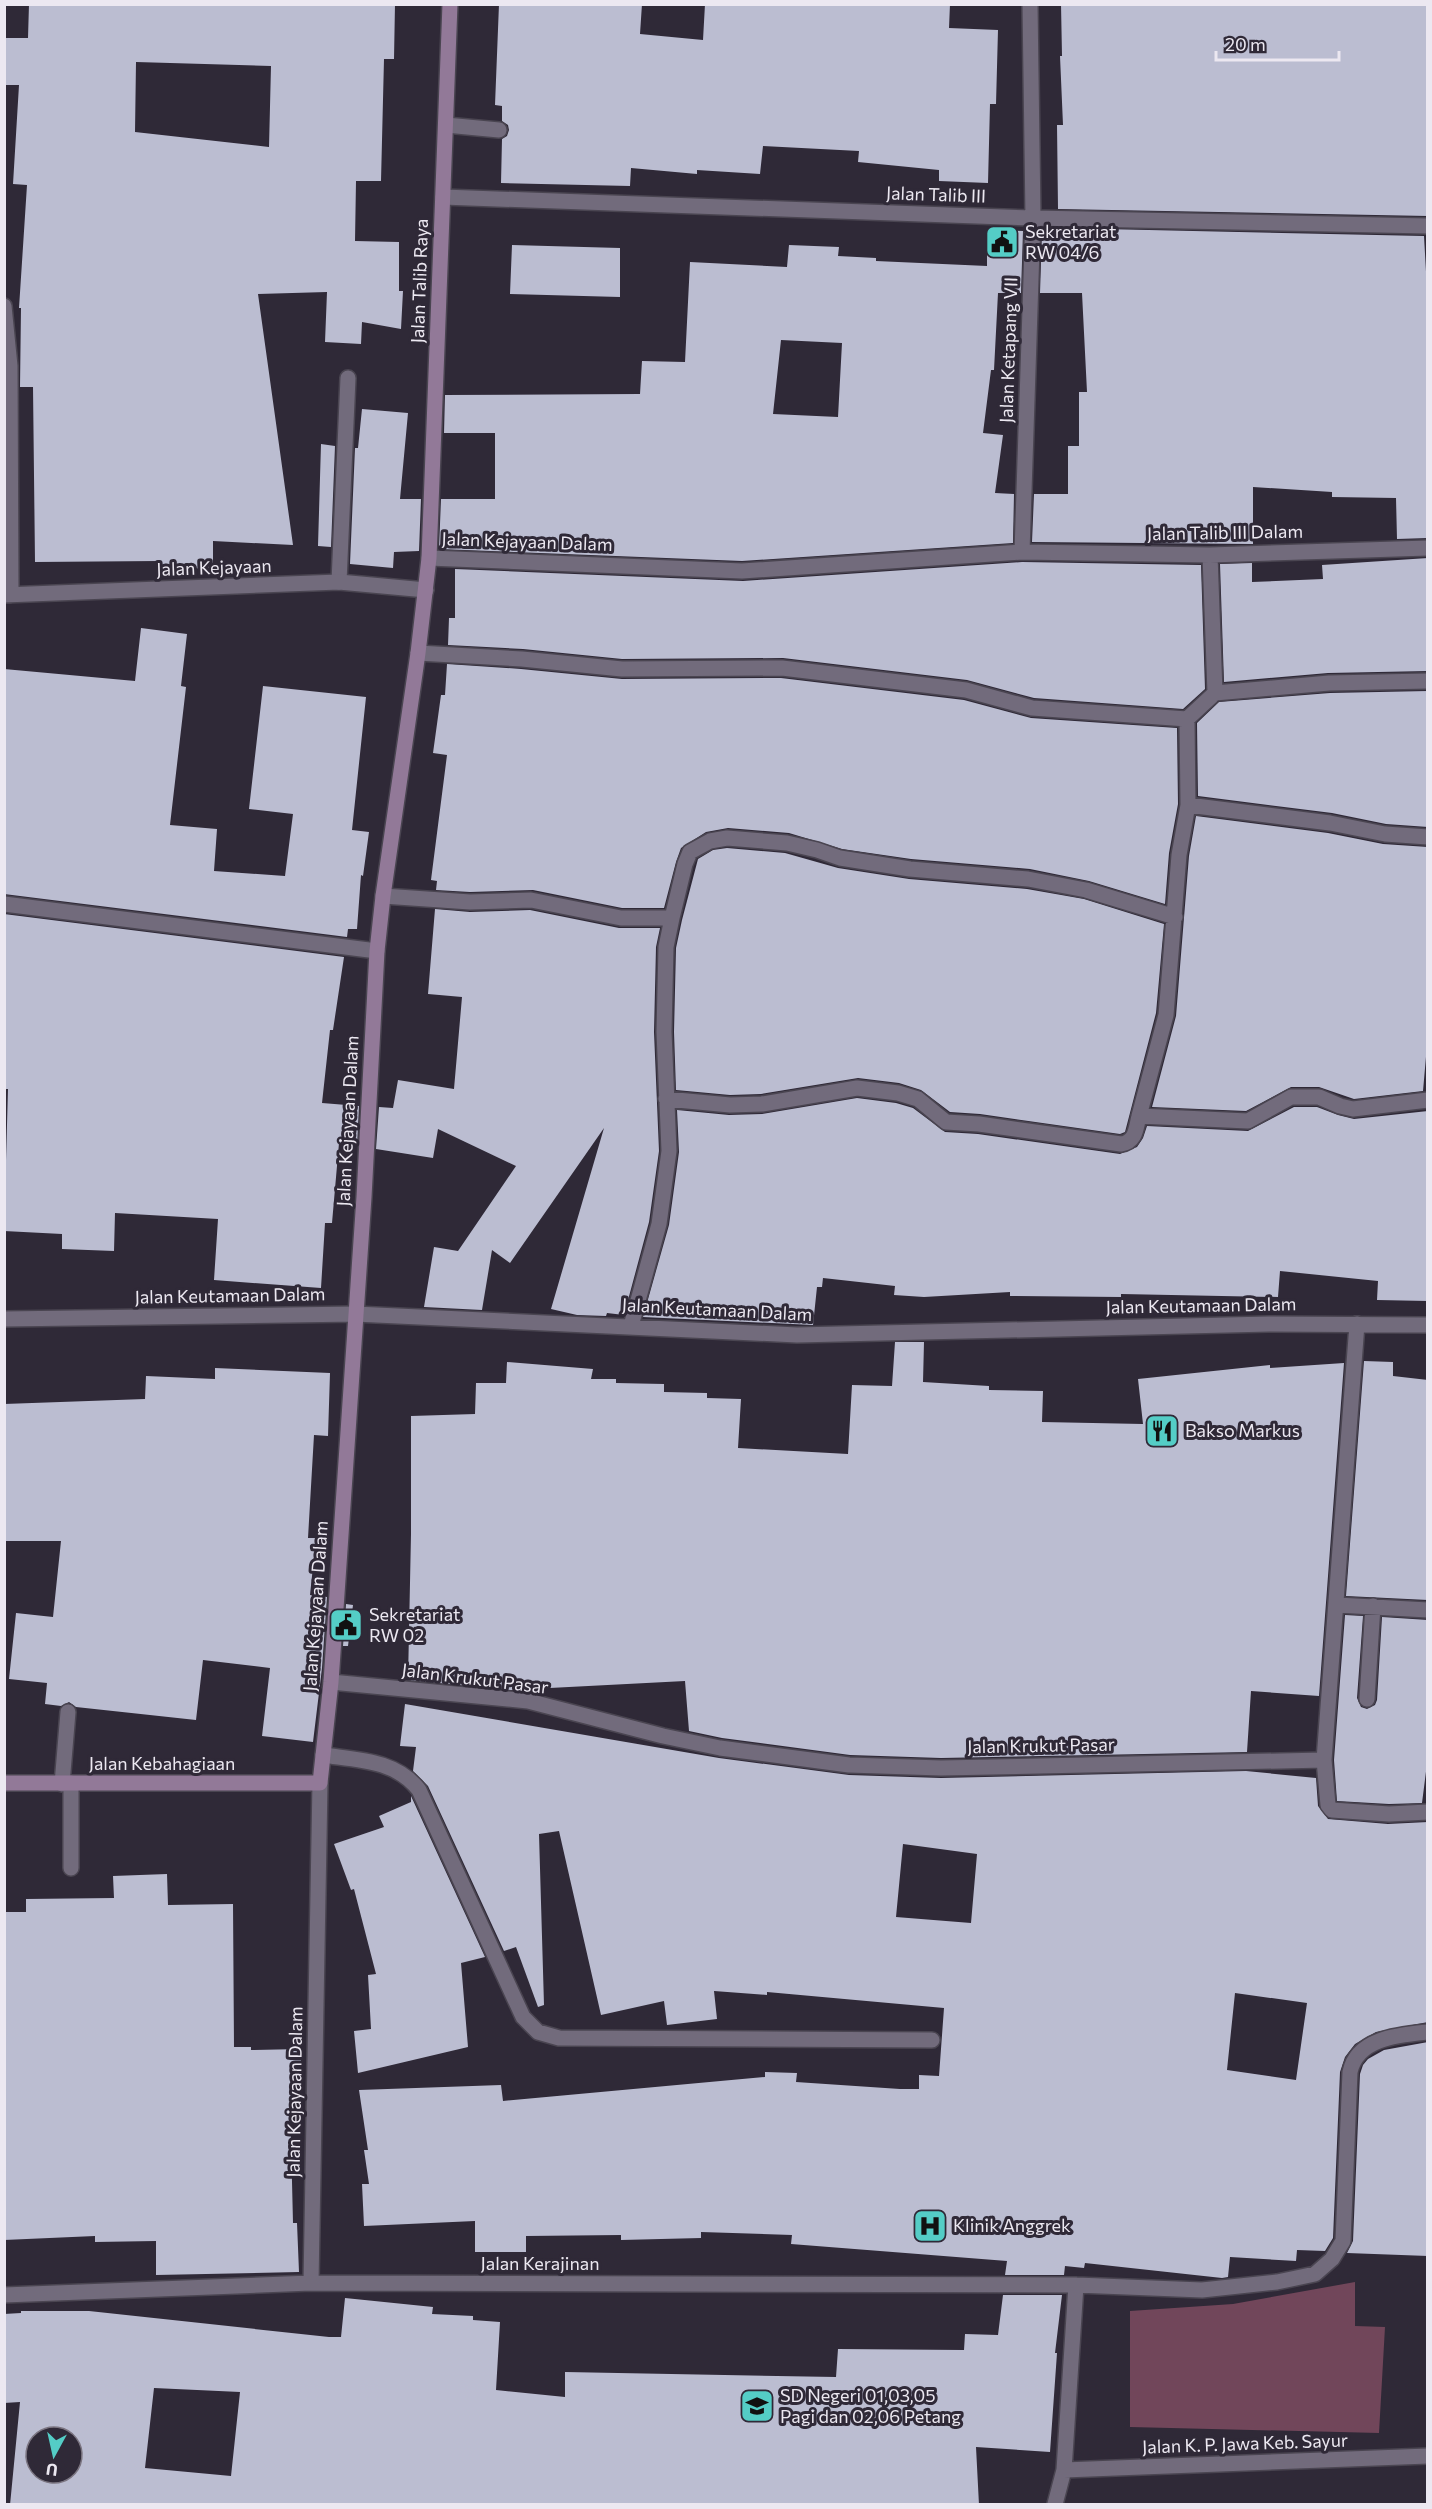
<svg xmlns="http://www.w3.org/2000/svg" width="1432" height="2509" font-family="Commissioner,sans-serif">
<rect width="100%" height="100%" fill="#2f2937"/>
<!-- green -->
<path fill="#71465a" d="M1355,2282V2326L1385,2327L1379,2433L1130,2427V2311L1233,2304Z"/>
<!-- building -->
<path fill="#bbbdd1" fill-rule="evenodd" d="M29,4H395L394,59H384L381,181H356L355,241L399,242V291H403L401,329L362,322L361,344L325,342L327,292L258,294L293,545L213,541V569L159,567V561L35,562L33,387H20L21,308H19L27,185L13,184L19,85H4V38H28ZM136,62L271,66L269,147L135,132Z
M499,4H642L640,34L703,40L705,4H950L949,28L998,30L996,104H990L988,183L939,181V170L858,162L859,151L763,146L760,174L697,170V174L631,168L630,186L501,183L502,139L507,136L509,130L508,125L502,121V106L495,105Z
M1061,4H1428V216L1058,209L1057,125H1063L1060,56H1062Z
M1058,228L1424,236L1428,307V538L1397,539L1396,498L1332,497V492L1253,487V544L1032,542L1034,494H1068V446H1079V392H1087L1082,293H1040L1042,232H1058Z
M987,230L1023,231L1021,293H998L994,370H991L983,433L1003,435L995,493L1014,494L1013,543L742,561L439,549L441,499H495V433H444L445,395L640,394L642,361L685,362L690,262L787,267L789,245L839,247L838,256L876,258V261L987,266ZM781,340L842,343L838,417L773,414Z
M512,245L620,248V297L510,294Z
M362,409L408,413L400,499H421L419,551L394,552L393,568L350,564L355,448H358Z
M321,444L335,446L331,547L318,546Z
M1428,558V671L1328,673L1224,682L1220,564L1252,563V582L1323,579L1322,565Z
M1022,562L1201,565L1205,689L1183,709L1034,698L967,680L783,658L622,659L523,649L448,645L449,618H455V569L743,581Z
M141,628L187,634L181,686L186,687L170,825L217,829L214,871L285,876L293,814L249,809L263,686L366,697L352,830L369,832L363,876L361,875L357,929H348L347,937L4,894V669L135,681Z
M447,664L521,669L622,679L781,678L964,700L1031,718L1177,728L1178,804L1169,853L1165,904L1089,881L1030,869L911,859L842,849L789,833L728,828L706,832L681,848L676,862L664,908H622L533,890L470,892L436,890L437,881L431,880L447,755L433,753L441,695H445Z
M1428,691V827L1386,824L1332,813L1198,796L1197,723L1219,702L1330,693Z
M1196,816L1328,833L1383,844L1428,847V1034L1423,1091L1354,1099L1319,1087H1291L1246,1111L1152,1107L1176,1016L1189,856Z
M727,848L785,853L838,868L909,879L1027,889L1084,899L1164,924L1156,1013L1125,1132L1120,1134L980,1114L950,1112L921,1090L899,1083L858,1078L761,1094L730,1095L676,1090L674,1032L676,948L682,920L698,859L713,850Z
M435,909L470,912L530,910L619,928H660L656,947L654,1032L659,1151L649,1222L624,1315L607,1313L606,1316L577,1315L551,1309L604,1128L510,1263L492,1250L482,1310L424,1307L434,1247L458,1251L516,1166L438,1129L433,1158L376,1149L379,1107L393,1108L398,1080L454,1089L462,997L428,994Z
M4,914L344,957L333,1030H330L322,1103L359,1106L357,1146L339,1143L332,1223H325L321,1288L214,1280L218,1219L115,1213L114,1251L62,1249V1234L4,1231L8,1089H4Z
M857,1098L896,1103L913,1108L945,1132L978,1134L1120,1154L1137,1147L1143,1138L1147,1126L1248,1131L1294,1107H1317L1338,1115L1354,1119L1428,1111V1301L1377,1300L1378,1281L1280,1271L1278,1297L1121,1294V1297L1010,1296V1292L924,1297L894,1295L895,1286L823,1278L822,1287H817L813,1325L643,1317L669,1225L679,1152L677,1110L729,1115L762,1114Z
M895,1342H924L923,1382L989,1386V1390L1043,1391L1042,1422L1143,1424L1138,1379L1270,1365V1368L1344,1363L1319,1696L1251,1691L1247,1752L941,1758L850,1755L722,1738L689,1731L685,1681L511,1690L408,1680L411,1534V1416L475,1414L476,1383H506L507,1362L593,1369L591,1379H616V1383L664,1384V1392L707,1393V1398L741,1399L738,1448L848,1454L852,1385L892,1386Z
M1364,1361L1393,1362V1376L1428,1380V1600L1346,1596Z
M215,1368L330,1373L328,1436L314,1435L308,1538H316L310,1595L327,1597L322,1668L313,1742L262,1736L270,1668L203,1660L196,1720L76,1707L69,1702L61,1706L45,1704L47,1683L9,1679L16,1613L53,1617L61,1541H4V1404L145,1399L146,1376L215,1379Z
M346,1604L353,1605L348,1646H343Z
M1345,1615L1363,1616L1357,1698L1361,1707L1367,1709L1375,1705L1377,1700L1382,1617L1428,1620V1756L1422,1803L1389,1804L1337,1801L1334,1760Z
M405,1704L719,1758L849,1775L941,1778L1246,1771L1316,1778L1318,1806L1328,1819L1388,1824L1428,1822V2022L1376,2032L1355,2044L1345,2057L1340,2072L1333,2238L1325,2251L1297,2250L1296,2261L1230,2257L1228,2277L1222,2278L1085,2263L1084,2268L1065,2266L1064,2275H1005L1007,2261L791,2244L792,2235L701,2232V2238L621,2240V2235L526,2236V2252H475V2221L364,2226L362,2184H369L364,2150H368L359,2090L501,2085L503,2101L765,2077V2072L797,2073L796,2082L900,2089H919V2075L939,2076L944,2008L767,1992V1995L714,1991L717,2019L667,2025L664,2001L601,2015L559,1831L539,1834L544,2005L538,2007L516,1947L504,1951L428,1786L413,1771L416,1747L400,1746ZM903,1844L977,1854L971,1923L896,1917ZM1235,1993L1307,2003L1296,2080L1227,2070Z
M411,1796L485,1957L461,1963L468,2047L358,2073L354,2031L371,2029L368,1975L376,1974L354,1889L351,1890L334,1844L384,1827L379,1816L411,1802Z
M167,1874L168,1905L233,1904L234,2047H251V2050L301,2049V2099H290L293,2223H297L299,2272L156,2275V2241L95,2242V2236L4,2240V1912H26V1899L114,1898L113,1876Z
M1428,2042V2256L1347,2253L1353,2241L1360,2074L1363,2065L1368,2059L1384,2050Z
M1003,2295H1062L1055,2353H1057L1050,2452L976,2447L979,2505H10L20,2402L4,2403V2314L21,2313V2311H89L329,2337H341L345,2298L433,2307L432,2314L473,2316V2320L500,2322L496,2390L565,2397V2372L836,2377L838,2349L964,2350L965,2334L998,2335ZM154,2388L240,2392L231,2476L145,2468ZM36,2437H72V2473H36Z"/>
<g fill="none" stroke-linecap="round" stroke-linejoin="round">
<defs>
<path id="lane" d="M446,125L499,130
M339,582L348,378
M62,1784L68,1712
M71,1868V1783"/>
<path id="street" d="M443,197L1033,218L1428,226
M4,306L10,366L11,595
M1022,552L1033,218L1030,4
M429,558L742,571L1022,552L1210,555L1428,548
M4,595L339,582L426,590
M418,653L522,659L622,669L782,668L966,690L1032,708L1187,719
M1215,693L1329,683L1428,681
M1188,805L1330,823L1385,834L1428,837
M383,896L470,902L531,900L621,918H672L685,864L690,852L710,841L727,838L787,843L817,850L840,858L910,869L1028,879L1086,890L1175,917
M4,904L377,951
M666,1099L730,1105L762,1104L857,1088L898,1093L918,1099L946,1122L979,1124L1121,1144C1136,1142 1136,1128 1139,1116L1248,1121L1291,1097H1319L1340,1106L1353,1109L1428,1100
M1139,1116L1166,1015L1179,855L1188,805L1187,719L1215,693L1210,555
M4,1319L355,1314L797,1335L1269,1324L1428,1325
M631,1326L659,1224L669,1151L664,1032L666,947L672,918
M1337,1605L1428,1610
M331,1682L528,1701L663,1736L720,1748L849,1765L941,1768L1324,1760L1357,1324
M1367,1699L1373,1606
M323,1755C358,1760 396,1760 419,1790L523,2017L538,2032L559,2038L932,2040
M1324,1760L1328,1805L1332,1810L1389,1814L1428,1812
M311,2283L320,1783
M4,2295L311,2283L1076,2285L1202,2290L1277,2282L1315,2274L1332,2259L1343,2241L1350,2072C1357,2038 1398,2035 1428,2032
M1064,2470L1428,2456
M1055,2504L1064,2470L1076,2285"/>
<path id="secondary" d="M4,1783H320L331,1682L364,1197L377,951L383,896L418,653L429,558L450,4"/>
</defs>
<!-- lane casing -->
<use href="#lane" stroke="#4a4551" stroke-width="18"/>
<!-- street casing -->
<use href="#street" stroke="#4a4551" stroke-width="18"/>
<!-- secondary casing -->
<use href="#secondary" stroke="#4a4551" stroke-width="18"/>
<!-- lane -->
<use href="#lane" stroke="#726b7c" stroke-width="15"/>
<!-- street -->
<use href="#street" stroke="#726b7c" stroke-width="15"/>
<!-- secondary -->
<use href="#secondary" stroke="#927998" stroke-width="15"/>
</g>
<!-- icons -->
<defs>
<symbol id="civic-square" viewBox="-11 -11 22 22"><rect x="-9" y="-9" width="18" height="18" rx="4" fill="#54cdc6" stroke="#2f2937"/><path d="M-.6-6.5H3V-4.5H.6V-3L4-1V1h2V6H-6V1h2V-1L-.6-3ZM-1.2 2.5V6h2.4V2.5Z" fill="#111"/></symbol>
<symbol id="restaurant-square" viewBox="-11 -11 22 22"><rect x="-9" y="-9" width="18" height="18" rx="4" fill="#54cdc6" stroke="#2f2937"/><path d="M-5-6h1v4h1v-4h1v4h1v-4h1v5L-1.5 .5V6h-2V.5L-5-1ZM5-6V6H3V1.5H1.5Q1.5-4 5-6Z" fill="#111"/></symbol>
<symbol id="hospital-square" viewBox="-11 -11 22 22"><rect x="-9" y="-9" width="18" height="18" rx="4" fill="#54cdc6" stroke="#2f2937"/><path d="M-5-5h3v3.5h4V-5h3V5h-3V1.5h-4V5h-3Z" fill="#111"/></symbol>
<symbol id="school-square" viewBox="-11 -11 22 22"><rect x="-9" y="-9" width="18" height="18" rx="4" fill="#54cdc6" stroke="#2f2937"/><path d="M0-5L7-2L0 1L-7-2ZM-4 1L0 2.5L4 1V4Q0 6-4 4Z" fill="#111"/></symbol>
</defs>
<g fill-rule="evenodd">
<use href="#civic-square" x="983" y="223" width="38" height="38"/>
<use href="#restaurant-square" x="1143" y="1412" width="38" height="38"/>
<use href="#civic-square" x="327" y="1606" width="38" height="38"/>
<use href="#hospital-square" x="911" y="2207" width="38" height="38"/>
<use href="#school-square" x="738" y="2387" width="38" height="38"/>
</g>
<g text-anchor="middle" stroke-width="6" stroke-linejoin="round" paint-order="stroke">
<!-- street labels -->
<g font-size="18" fill="#ece8f1" stroke="#2f2937">
<text transform="translate(936 195) rotate(2)" y="6">Jalan Talib III</text>
<text transform="translate(420 281) rotate(-88)" y="6">Jalan Talib Raya</text>
<text transform="translate(1009 350) rotate(-88)" y="6">Jalan Ketapang VII</text>
<text transform="translate(1225 533) rotate(-1)" y="6">Jalan Talib III Dalam</text>
<text transform="translate(527 542) rotate(2)" y="6">Jalan Kejayaan Dalam</text>
<text transform="translate(214 568) rotate(-2)" y="6">Jalan Kejayaan</text>
<text transform="translate(348 1121) rotate(-87)" y="6">Jalan Kejayaan Dalam</text>
<text transform="translate(230 1296) rotate(-1)" y="6">Jalan Keutamaan Dalam</text>
<text transform="translate(1201 1306) rotate(-1)" y="6">Jalan Keutamaan Dalam</text>
<text transform="translate(717 1310) rotate(3)" y="6">Jalan Keutamaan Dalam</text>
<text transform="translate(316 1606) rotate(-86)" y="6">Jalan Kejayaan Dalam</text>
<text transform="translate(475 1679) rotate(7)" y="6">Jalan Krukut Pasar</text>
<text transform="translate(1041 1746) rotate(-1)" y="6">Jalan Krukut Pasar</text>
<text x="162" y="1770">Jalan Kebahagiaan</text>
<text transform="translate(295 2092) rotate(-89)" y="6">Jalan Kejayaan Dalam</text>
<text x="540" y="2270">Jalan Kerajinan</text>
<text transform="translate(1245 2444) rotate(-2)" y="6">Jalan K. P. Jawa Keb. Sayur</text>
</g>
<!-- poi labels -->
<g font-size="18" fill="#ece8f1" stroke="#2f2937" text-anchor="start">
<text x="1025" y="238">Sekretariat<tspan x="1025" dy="21">RW 04/6</tspan></text>
<text x="1185" y="1437">Bakso Markus</text>
<text x="369" y="1621">Sekretariat<tspan x="369" dy="21">RW 02</tspan></text>
<text x="953" y="2232">Klinik Anggrek</text>
<text x="780" y="2402">SD Negeri 01,03,05<tspan x="780" dy="21">Pagi dan 02,06 Petang</tspan></text>
</g>
</g>
<!-- border -->
<rect width="1432" height="2509" fill="none" stroke="#ece8f1" stroke-width="12"/>
<!-- north arrow -->
<g transform="translate(54 2455) rotate(188)"><circle r="28" fill="#2f2937" stroke="#7b7581" stroke-width="1.5"/>
<path d="M0-4.5L10 22L0 15L-10 22Z" fill="#54cdc6"/>
<text y="-9" font-size="16" font-weight="bold" text-anchor="middle" fill="#ece8f1">U</text>
</g>
<!-- scale -->
<path d="M1216 51v9h123v-9" fill="none" stroke="#ece8f1" stroke-width="3"/>
<text x="1225" y="51" font-size="18" fill="#ece8f1" stroke="#2f2937" stroke-width="4.5" paint-order="stroke">20 m</text>
</svg>
